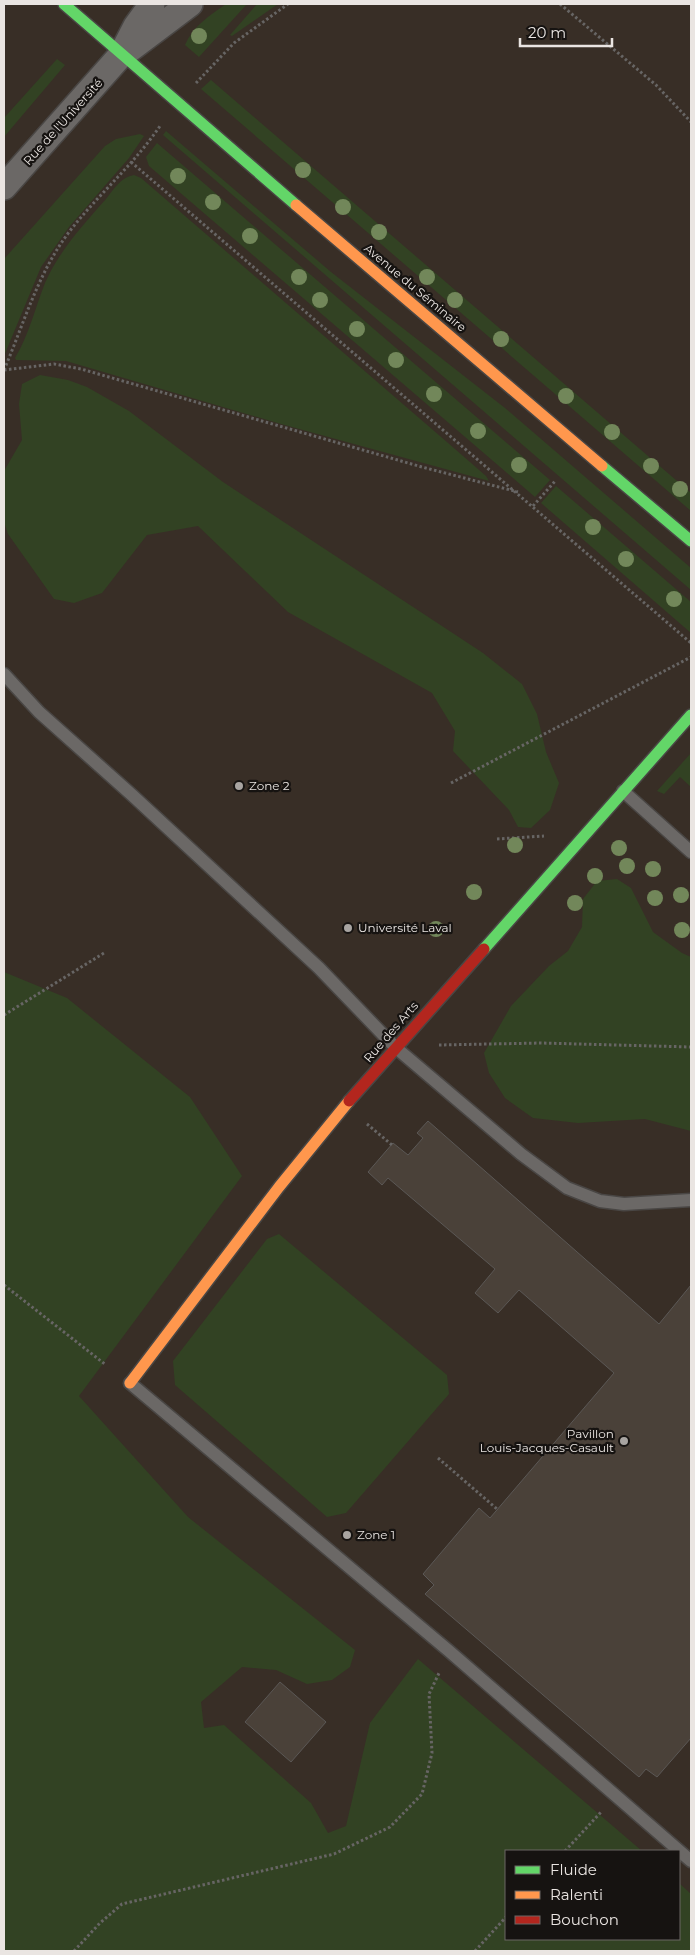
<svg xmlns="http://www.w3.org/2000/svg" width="695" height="1955" font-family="Montserrat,sans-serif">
<rect width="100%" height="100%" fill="#2e2b29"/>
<!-- built -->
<path fill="#382e26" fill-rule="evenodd" d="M4,4H691V1951H4ZM506,1851H679V1939H506Z"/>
<!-- green -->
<path fill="#324223" d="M226,4H247L199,57L185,45C193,26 209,16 226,4Z
M257,4H278L232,36L230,35Z
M57,59L65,65L4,137V118Z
M211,80L691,493V511L201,89Z
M166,131L331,272L505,408L691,568V590L163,135Z
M140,134L144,136L129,158L69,227L41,267L4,356V259L105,146L116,139Z
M157,143L550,480L535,497L149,166L146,157Z
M134,175L141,178L455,449L486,476L489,481L281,424L66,361L16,360L15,358C29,335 35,308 45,283C59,251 83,225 106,199C113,190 121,177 134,175Z
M40,375L68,380L87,387L129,411L223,482L483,653L522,684L537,714L546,752L559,783L550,810L531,828L518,827L509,810L453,751L455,731L432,693L288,612L198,526L147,535L102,593L74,603L54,599L8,534L4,522V471L22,440L19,404L22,384Z
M556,486L691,602V633L541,503Z
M691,753V787L680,777L664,794L657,791Z
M617,879L631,888L653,932L682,953L691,957V1131L645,1119L578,1123L533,1118L505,1098L489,1073L484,1053L511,1006L549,966L568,951L582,927L583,899L597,881Z
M4,972L67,998L190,1097L242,1176L79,1396L188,1517L355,1650L350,1667L332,1680L307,1684L276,1670L242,1667L201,1702L204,1728L224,1725L311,1803L328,1833L346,1826L370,1723L418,1659L642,1851H506V1939H679V1883L691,1894V1951H4Z
M279,1234L447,1375L449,1394L346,1513L327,1517L175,1385L173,1361L267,1239Z"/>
<!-- building -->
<path fill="#4a4139" stroke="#5b5856" d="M428,1121L659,1324L691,1285V1738L657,1777L646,1769L639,1777L425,1594L434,1585L423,1574L479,1508L490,1518L614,1373L519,1290L498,1313L475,1293L495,1269L388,1178L382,1185L368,1172L393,1143L408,1155L423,1138L417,1133Z
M280,1682L326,1722L291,1762L245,1722Z"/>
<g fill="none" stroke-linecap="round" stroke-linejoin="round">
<defs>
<path id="lane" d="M4,674L39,712L132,795L319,968L395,1047L521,1154L567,1188L600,1201L624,1204L691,1200
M623,791L691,852
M130,1383L449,1651L691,1861"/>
<path id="street" d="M125,53L190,4
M4,187L121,55L136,26L152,4"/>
<path id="fast" d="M64,4L296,205
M602,466L691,541
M484,949L691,715"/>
<path id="slow" d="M296,205L602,466
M130,1383L279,1187L349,1101"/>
<path id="jam" d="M349,1101L484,949"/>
</defs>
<!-- lane casing -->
<use href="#lane" stroke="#494644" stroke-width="15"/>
<!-- street casing -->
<use href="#street" stroke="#494644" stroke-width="28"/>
<!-- fast casing -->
<use href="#fast" stroke="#494644" stroke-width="14"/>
<!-- slow casing -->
<use href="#slow" stroke="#494644" stroke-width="14"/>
<!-- jam casing -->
<use href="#jam" stroke="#494644" stroke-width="14"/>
<!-- path -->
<path stroke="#676564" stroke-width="3" stroke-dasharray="2.5 2.5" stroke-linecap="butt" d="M560,4L656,85L691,122
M196,83L234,43L288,4
M131,162L691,643
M4,370L54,364L81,369L422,467L518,492
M4,370C25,321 39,269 73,227C101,192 135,163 160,126
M533,506L556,480
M451,783L691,657
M497,839L544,836
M4,1015L104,953
M439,1045L541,1043L691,1047
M367,1124L392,1145
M4,1285L106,1365
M438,1458L497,1509
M565,1851L602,1811
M74,1951L100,1923L122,1904L334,1854L390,1827L422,1794L432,1753L429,1694L440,1671
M475,1951L506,1917"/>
<!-- lane -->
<use href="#lane" stroke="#6b6866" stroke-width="12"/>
<!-- street -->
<use href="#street" stroke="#6b6866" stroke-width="25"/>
<!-- fast -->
<use href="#fast" stroke="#63d668" stroke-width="11"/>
<!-- slow -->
<use href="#slow" stroke="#ff974d" stroke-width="11"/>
<!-- jam -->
<use href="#jam" stroke="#b3261e" stroke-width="11"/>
</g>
<!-- trees -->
<g fill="#72875a">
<circle cx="199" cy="36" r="8"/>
<circle cx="303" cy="170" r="8"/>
<circle cx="178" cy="176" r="8"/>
<circle cx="213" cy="202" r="8"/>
<circle cx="343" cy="207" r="8"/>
<circle cx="379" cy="232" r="8"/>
<circle cx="250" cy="236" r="8"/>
<circle cx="299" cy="277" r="8"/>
<circle cx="427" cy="277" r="8"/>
<circle cx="320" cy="300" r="8"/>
<circle cx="455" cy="300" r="8"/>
<circle cx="357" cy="329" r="8"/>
<circle cx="501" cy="339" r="8"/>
<circle cx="396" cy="360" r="8"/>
<circle cx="434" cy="394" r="8"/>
<circle cx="566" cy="396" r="8"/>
<circle cx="478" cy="431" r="8"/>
<circle cx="612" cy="432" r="8"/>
<circle cx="519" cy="465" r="8"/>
<circle cx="651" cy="466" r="8"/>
<circle cx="680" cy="489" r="8"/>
<circle cx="593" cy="527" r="8"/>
<circle cx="626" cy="559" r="8"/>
<circle cx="674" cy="599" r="8"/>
<circle cx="515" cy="845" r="8"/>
<circle cx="619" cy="848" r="8"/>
<circle cx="627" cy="866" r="8"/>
<circle cx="653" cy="869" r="8"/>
<circle cx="595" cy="876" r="8"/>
<circle cx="474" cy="892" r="8"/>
<circle cx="681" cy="895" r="8"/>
<circle cx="655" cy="898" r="8"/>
<circle cx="575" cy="903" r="8"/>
<circle cx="436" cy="929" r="8"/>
<circle cx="682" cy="930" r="8"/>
</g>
<!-- markers -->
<g fill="#a8a4a1" stroke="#161311" stroke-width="2">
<circle cx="239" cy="786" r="5"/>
<circle cx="348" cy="928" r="5"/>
<circle cx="624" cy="1441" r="5"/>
<circle cx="347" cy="1535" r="5"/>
</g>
<g text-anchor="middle" stroke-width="4.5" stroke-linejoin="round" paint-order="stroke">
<!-- street labels -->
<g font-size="12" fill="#eae5e2" stroke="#161311">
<text transform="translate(63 122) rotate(-48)" y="4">Rue de l'Université</text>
<text transform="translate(415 288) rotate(40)" y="4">Avenue du Séminaire</text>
<text transform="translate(391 1032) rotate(-49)" y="4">Rue des Arts</text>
</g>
<!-- poi labels -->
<g font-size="12" fill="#eae5e2" stroke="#161311" text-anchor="start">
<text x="249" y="790">Zone 2</text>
<text x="358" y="932">Université Laval</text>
<text x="614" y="1438" text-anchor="end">Pavillon<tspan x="614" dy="14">Louis-Jacques-Casault</tspan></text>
<text x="357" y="1539">Zone 1</text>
</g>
</g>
<!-- border -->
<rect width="695" height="1955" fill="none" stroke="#eae5e2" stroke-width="10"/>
<!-- legend -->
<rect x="505" y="1850" width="175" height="90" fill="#161311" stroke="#6b6765"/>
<rect x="515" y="1866" width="25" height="8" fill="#63d668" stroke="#6b6765"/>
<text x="550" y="1875" font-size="15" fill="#eae5e2">Fluide</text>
<rect x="515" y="1891" width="25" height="8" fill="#ff974d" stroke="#6b6765"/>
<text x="550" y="1900" font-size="15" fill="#eae5e2">Ralenti</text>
<rect x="515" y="1916" width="25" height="8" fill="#b3261e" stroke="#6b6765"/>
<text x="550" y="1925" font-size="15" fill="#eae5e2">Bouchon</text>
<!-- scale -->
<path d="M520 38v8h92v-8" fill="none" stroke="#eae5e2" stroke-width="2.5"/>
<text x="528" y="38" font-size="15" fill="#eae5e2" stroke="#161311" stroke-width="4" paint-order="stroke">20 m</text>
</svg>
